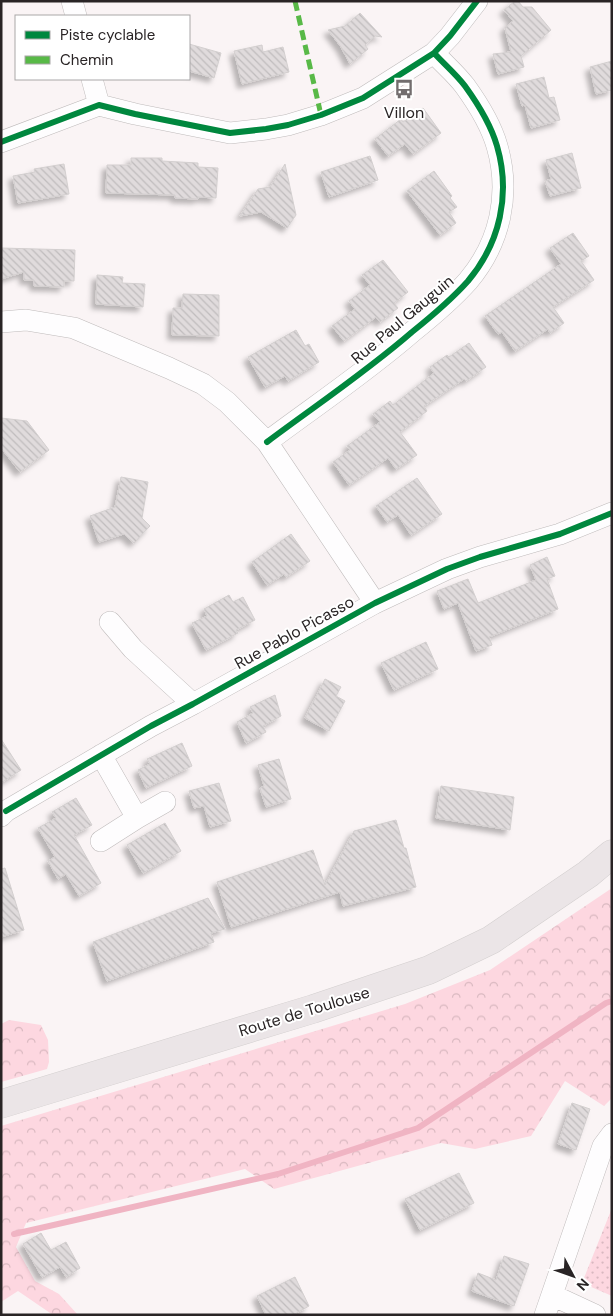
<svg xmlns="http://www.w3.org/2000/svg" width="613" height="1316" font-family="'DM Sans',sans-serif">
<defs>
<pattern id="grass-dots" width="8" height="8" patternUnits="userSpaceOnUse" patternTransform="scale(1.25)"><rect width="8" height="8" fill="#fdd7e0"/><path d="M2 2h.1M6 6h.1" fill="none" stroke="#d9b8c0" stroke-width="1.8" stroke-linecap="round"/></pattern>
<pattern id="forest-crowns" width="20" height="18" patternUnits="userSpaceOnUse" patternTransform="scale(1.25)"><rect width="20" height="18" fill="#fdd7e0"/><path d="M2 6a3 3 0 1 1 6 0M12 15a3 3 0 1 1 6 0" fill="none" stroke="#d9b8c0"/></pattern>
<pattern id="building-back-hatch" width="6" height="6" patternUnits="userSpaceOnUse" patternTransform="scale(1.25)"><rect width="6" height="6" fill="#e0dbdc"/><path d="M-1 5l2 2M0 0l6 6M5-1l2 2" fill="none" stroke="#c0bcbd"/></pattern>
<filter id="shadow"><feDropShadow dx="-4.5" dy="4.5" stdDeviation="2.5" flood-color="#0004"/></filter>
</defs>
<rect width="100%" height="100%" fill="#faf4f5"/>
<!-- grass -->
<path fill="url(#grass-dots)" d="M612,1208V1296L582,1283Z"/>
<!-- forest -->
<path fill="url(#forest-crowns)" d="M612,888V1098L604,1106L565,1081L531,1136L475,1149L441,1143L274,1189L245,1169L26,1223L16,1247L35,1281L59,1294L78,1315H53L18,1291L1,1302V1126L405,1004L490,970Z
M9,1020L41,1025L48,1040L49,1062L47,1069L1,1082V1024Z"/>
<g fill="none" stroke-linecap="round" stroke-linejoin="round">
<!-- stream -->
<path stroke="#f0b4c3" stroke-width="6" d="M14,1234L278,1174L418,1128L606,1003L612,1001"/>
</g>
<!-- building -->
<path fill="url(#building-back-hatch)" stroke="#d3cfcf" filter="url(#shadow)" d="M515,1H518L523,7H532L551,30L521,56L524,67L498,74L493,54L511,52L505,28L513,21L504,10Z
M360,13L382,37L375,36L365,45L368,49L350,64L341,47L328,30L345,26Z
M189,44L221,53L214,78L189,71Z
M262,45L263,52L283,47L289,72L242,84L234,51Z
M612,61V90L596,94L590,67Z
M544,77L549,98L554,97L560,120L531,128L525,105L522,106L516,84Z
M423,108L441,133L413,154L405,144L388,156L375,139L401,119L403,122Z
M572,153L581,188L550,196L545,181L551,179L546,160Z
M370,156L378,180L329,197L321,172Z
M131,158H162V161L198,163V167L218,168L216,198L198,197V199L175,198V195L106,193L107,165H131Z
M64,164L69,194L18,203L13,176L35,172L34,169Z
M285,164L296,215L287,228L261,212L240,216L258,189L270,187Z
M434,171L452,196L450,198L457,207L449,212L456,223L440,235L407,191Z
M573,233L589,256L581,261L594,280L553,307L564,323L550,333L548,329L515,351L502,332L498,334L485,316L561,264L550,248Z
M1,248L75,250L74,281H64V287L34,286V280H24V272L1,279Z
M383,260L408,292L394,303L398,308L380,322L376,317L344,341L332,326L355,309L349,301L370,285L362,275Z
M97,275L123,277L122,283L145,284L143,307L96,304Z
M183,294L219,295V336L172,335L173,308H182Z
M296,330L305,346L309,344L319,362L288,381L285,376L265,387L248,357Z
M469,343L486,367L466,381L464,379L424,406L427,411L400,432L417,455L396,469L388,458L349,485L333,462L350,450L347,446L380,422L373,414L390,401L393,405L434,373L430,367L447,355L449,357Z
M1,418L27,421L49,450L20,472L1,448Z
M121,477L148,482L142,518L150,526L134,543L124,534L99,542L90,516L115,507Z
M417,478L442,514L411,535L398,515L387,522L376,506Z
M291,534L310,561L286,577L284,574L267,585L252,562Z
M547,557L555,576L547,579L558,609L489,637L492,645L476,651L458,603L444,609L437,591L468,579L478,603L536,580L530,565Z
M229,595L233,602L243,597L255,620L236,630L238,633L206,650L192,623L207,616L204,609Z
M426,642L438,669L394,690L381,663Z
M325,679L341,687L336,696L345,701L329,731L305,718Z
M275,695L281,716L263,726L266,732L246,743L237,722L253,713L250,707L252,706Z
M1,739L21,770L1,783Z
M182,743L192,766L146,788L138,770L150,764L147,759Z
M279,759L291,799L266,807L260,788L264,786L258,765Z
M219,783L231,821L210,827L204,806L194,808L189,791Z
M441,786L514,797L510,830L436,818Z
M76,798L92,825L74,835L101,883L79,896L66,874L58,879L48,861L55,857L38,828L56,818L52,812Z
M396,820L404,848H406L416,887L343,906L340,892L231,927L217,882L313,850L325,885L354,831Z
M165,823L181,851L143,873L127,845Z
M5,868L24,930L1,937V869Z
M208,898L225,929L211,933L214,942L107,981L93,942Z
M572,1103L590,1109L576,1150L558,1144Z
M459,1173L474,1203L420,1230L405,1199Z
M41,1233L51,1250L66,1242L80,1268L66,1277L60,1267L42,1277L23,1244Z
M504,1256L529,1264L514,1306L472,1291L478,1273L496,1280Z
M295,1277L309,1306L293,1315H266L257,1296Z"/>
<g fill="none" stroke-linecap="round" stroke-linejoin="round">
<defs>
<path id="minor" d="M72,1L76,16
M92,79L99,105
M1,142L99,105L135,114L230,133L266,129L288,125L321,115L363,98L434,53L450,36L477,1
M1,322L26,320L74,328L169,368L203,384L227,402L267,442L375,603
M267,442C315,406 366,372 412,332C432,316 451,300 468,281C500,243 511,194 497,146C491,125 478,104 465,86C456,74 444,64 434,53
M110,622L133,649L193,704
M101,755L137,818L165,802
M1,816L6,811L151,726L193,704L375,603L447,569L480,557L560,534L612,513
M101,841L137,818
M552,1295L595,1315
M545,1315L603,1146L612,1134"/>
<path id="major" d="M1,1104L313,1009L429,970L491,940L588,874L612,854"/>
</defs>
<!-- minor casing -->
<use href="#minor" stroke="#bfbbbb" stroke-width="22"/>
<!-- major casing -->
<use href="#major" stroke="#d3cfcf" stroke-width="29"/>
<!-- minor -->
<use href="#minor" stroke="#fefdfe" stroke-width="21"/>
<!-- major -->
<use href="#major" stroke="#ebe5e7" stroke-width="28"/>
<!-- quiet -->
<path stroke="#58b947" stroke-width="5" stroke-dasharray="10 5" stroke-linecap="butt" d="M295,1L321,115"/>
<defs>
<path id="cycleway" d="M1,142L99,105L135,114L230,133L266,129L288,125L321,115L363,98L434,53L450,36L477,1
M267,442C315,406 366,372 412,332C432,316 451,300 468,281C500,243 511,194 497,146C491,125 478,104 465,86C456,74 444,64 434,53
M6,811L151,726L193,704L375,603L447,569L480,557L560,534L612,513"/>
</defs>
<!-- cycleway casing -->
<use href="#cycleway" stroke="#fff" stroke-width="9"/>
<!-- cycleway -->
<use href="#cycleway" stroke="#00873e" stroke-width="6"/>
</g>
<!-- icons -->
<defs>
<symbol id="bus-bare" viewBox="-9 -9 18 18"><path d="M-5-6H5V4H4V6H2V4H-2V6H-4V4H-5ZM-3.5-4V0h7V-4ZM-3.5 1.2v1.5H-2V1.2ZM2 1.2v1.5H3.5V1.2Z" fill="#726d6e" stroke="#fff" stroke-width="2.5" paint-order="stroke"/></symbol>
</defs>
<g fill-rule="evenodd">
<use href="#bus-bare" x="390" y="75" width="28" height="28"/>
</g>
<g text-anchor="middle" stroke-width="4" stroke-linejoin="round" paint-order="stroke">
<!-- poi labels -->
<g font-size="16" fill="#292425" stroke="#fff">
<text x="404" y="118">Villon</text>
</g>
<!-- street labels -->
<g font-size="16" fill="#292425" stroke="#fff">
<text transform="translate(402 319) rotate(-40)" y="6">Rue Paul Gauguin</text>
<text transform="translate(294 632) rotate(-29)" y="6">Rue Pablo Picasso</text>
<text transform="translate(304 1011) rotate(-17)" y="6">Route de Toulouse</text>
</g>
</g>
<!-- border -->
<rect width="613" height="1316" fill="none" stroke="#292425" stroke-width="5"/>
<!-- legend -->
<rect x="15" y="15" width="175" height="65" fill="#ffffff" stroke="#a9a7a8"/>
<rect x="25" y="31" width="25" height="8" fill="#00873e" stroke="#a9a7a8"/>
<text x="60" y="40" font-size="15" fill="#292425">Piste cyclable</text>
<rect x="25" y="56" width="25" height="8" fill="#58b947" stroke="#a9a7a8"/>
<text x="60" y="65" font-size="15" fill="#292425">Chemin</text>
<!-- north arrow -->
<g transform="translate(573 1276) rotate(131)" stroke="#ffffff" stroke-width="4" paint-order="stroke">
<path d="M0-4L9 19L0 12L-9 19Z" fill="#292425"/>
<text y="-8" font-size="14" font-weight="bold" text-anchor="middle" fill="#292425">N</text>
</g>
</svg>
